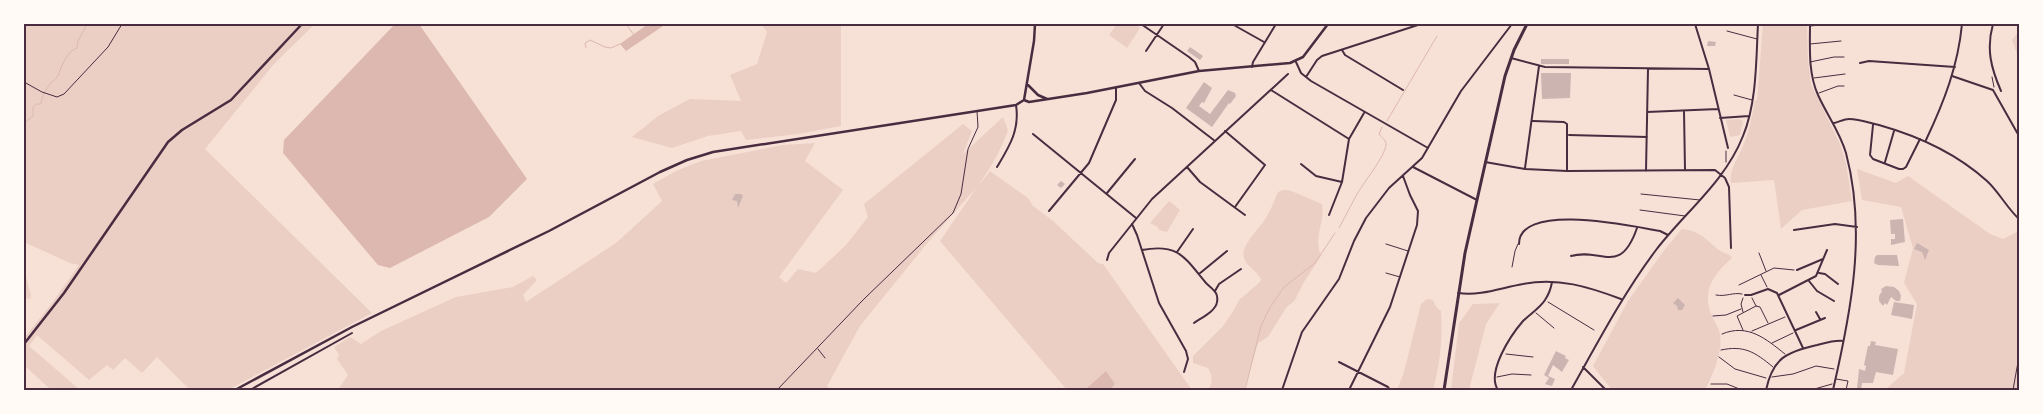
<svg xmlns="http://www.w3.org/2000/svg" width="2043" height="414" font-family="Karla,sans-serif">
<rect width="100%" height="100%" fill="#f7e1d7"/>
<!-- green -->
<path fill="#ebcfc5" d="M24,24H315L274,64L205,149L372,313L228,390H190L157,357L142,373L125,358L113,370L107,365L89,380L37,335L29,346L80,390H51L24,365V338L52,303L79,265L70,263L24,242Z
M761,24H841V126L798,134L746,140L741,131L708,136L672,148L632,137L658,116L690,99L741,101L730,75L757,64L767,32Z
M1117,24H1135L1140,28L1127,48L1109,35Z
M1763,24H1807L1808,59L1811,84L1840,144L1846,163L1852,201L1802,210L1781,229L1774,180L1731,183C1729,169 1738,159 1743,146C1749,132 1752,116 1755,101L1757,100Z
M2019,31V60L2012,40Z
M1003,117L1008,130C1001,151 990,168 978,186L990,171L1028,198L1033,206L1053,221L1098,263L1103,264L1192,390H1067L940,241L977,187L929,241L860,326L827,386L830,390H338L348,375L337,359L339,355L334,347L350,337L361,344L381,331L456,297L513,287L533,276L537,280L523,295L526,302L616,243L662,201L653,184L676,171L701,161L783,145L815,143L805,161L843,190L779,277L786,283L798,269L816,273L846,245L868,217L864,204L963,124L972,131L963,154Z
M1738,119L1743,121L1740,135L1730,137L1726,120Z
M1857,169L1896,183L1908,176L1990,234L2003,239L2019,231V390H1885L1904,373L1917,304L1904,283L1913,248L1901,207L1862,200Z
M1283,190H1289L1322,204C1325,226 1313,235 1321,256L1304,282L1295,300L1286,308L1268,337L1258,343L1244,390H1208C1213,382 1213,377 1208,368L1193,363V356L1223,326L1234,310L1239,300L1260,282L1261,279C1257,271 1247,267 1244,258C1240,246 1258,230 1264,221C1270,212 1274,202 1278,192Z
M1169,201L1180,210L1167,232L1159,230L1158,227L1150,223Z
M1682,229C1701,231 1706,240 1719,250C1724,254 1729,253 1732,258C1713,275 1701,291 1712,316C1714,322 1719,327 1720,334C1723,352 1713,374 1705,390H1612L1593,366L1628,301L1665,249Z
M24,268L31,296L30,299L24,298Z
M1427,299L1433,300L1436,307L1441,311C1443,339 1440,363 1433,390H1397L1404,372L1421,304Z
M1500,303L1486,324L1469,390H1451L1459,323L1473,304Z"/>
<!-- water -->
<path fill="#dcb8b0" d="M395,24H419L527,179L489,217L390,268L378,265L283,153L284,140Z
M648,24H666L626,51L620,44Z
M1106,371L1115,384L1110,390H1089L1087,388Z"/>
<g fill="none" stroke-linecap="round" stroke-linejoin="round">
<!-- stream -->
<path stroke="#dcb8b0" stroke-width="1" d="M626,24L634,35
M586,48L585,43L590,40L605,47L611,48L620,44
M1387,121L1437,36
M24,123L33,116V107L36,104H41C42,95 46,89 52,82C53,81 57,78 58,76C61,67 67,51 77,48L78,41L87,24
M1339,228C1345,217 1350,207 1356,196C1362,184 1386,156 1386,144C1386,140 1381,137 1379,134L1382,127
M1245,390L1261,326L1269,309L1284,287L1315,263L1335,233"/>
</g>
<!-- building -->
<path fill="#ccb4b1" d="M1708,41L1716,42L1715,46H1707Z
M1190,47L1203,56L1200,60L1187,51Z
M1541,59H1569V64H1541Z
M1541,73H1571L1570,98L1542,99Z
M1204,82L1212,88L1204,103L1202,102L1199,106L1210,114L1228,90L1235,93L1236,96L1230,104L1229,103L1212,127L1186,108Z
M1061,181L1065,184L1061,188L1057,185Z
M735,194H741L743,196L738,208L737,201L732,200Z
M1903,219L1905,242L1891,245V239H1895V234H1891L1890,220Z
M1917,243L1929,250L1925,260L1922,252L1914,249Z
M1877,255H1897L1899,266L1878,265L1874,263L1875,257Z
M1886,286L1894,287L1899,291L1901,296L1900,301H1896L1891,297L1887,305L1885,303L1883,306L1879,301V296L1882,291L1881,289Z
M1678,298L1685,305L1682,310H1678L1677,306L1673,303Z
M1894,302L1914,305L1912,319L1891,315Z
M1871,341L1876,342L1875,345L1898,349L1893,375L1876,372L1873,383H1862L1861,390L1857,389L1859,369L1865,371L1866,366L1864,365L1868,346H1870Z
M1556,351L1566,356L1565,358L1569,360L1562,372L1553,365L1548,376L1555,379L1552,386L1545,384L1549,378L1544,375Z"/>
<g fill="none" stroke-linecap="round" stroke-linejoin="round">
<!-- path -->
<path stroke="#4a2c40" stroke-width="1" d="M1992,77L1994,87
M24,82L42,92L57,97L64,94L108,47L122,24
M1726,151V162
M1759,253L1766,271
M1761,275L1767,287
M1739,285L1774,268L1794,270
M1716,295C1726,297 1733,292 1742,294
M1743,298L1741,304L1743,312
M1752,298L1756,306L1760,307L1768,323
M1548,302L1594,330
M1536,313L1554,328
M1713,316L1726,315L1741,309
M1743,330L1737,316L1756,306
M1752,331L1785,317
M1722,334C1748,323 1766,339 1785,354
M1772,343L1793,333
M1721,350C1744,345 1755,352 1773,367
M1506,354L1533,357
M1719,357L1735,369L1766,378
M1497,377L1512,374L1531,375
M1772,377L1793,374L1816,366L1834,369
M1711,384H1727L1742,390
M1811,390L1832,384"/>
<!-- service -->
<path stroke="#4a2c40" stroke-width="1" d="M1810,26L1831,24
M1727,31L1757,39
M1810,44L1841,41
M1810,62L1834,57H1844
M1814,78L1845,74
M1819,93L1838,86H1844
M1734,95L1752,100
M1641,194L1700,200
M1640,210L1685,216
M1386,244L1408,251
M1512,267L1515,251L1518,244
M1386,273L1400,277
M818,349L825,358
M1836,379L1848,381L1846,390
M777,390L863,300L953,213L961,194L968,149L978,127L977,111
M2013,390L2018,362"/>
<!-- minor -->
<path stroke="#4a2c40" stroke-width="2" d="M1141,24L1189,57L1195,62L1199,71
M1232,24L1264,42
M1695,24L1709,69L1728,148
M1810,24C1810,47 1808,73 1818,95C1827,115 1840,132 1846,153C1867,232 1851,312 1833,390
M1993,24C1986,49 1991,68 2001,91
M1342,50L1345,55L1403,90
M1146,51L1164,24
M1511,58L1545,67L1709,69
M1296,62L1301,73L1311,81L1428,148
M1860,63L1869,61L1955,67
M1252,67L1253,62L1276,24
M1952,76L1993,90L2019,136
M1306,77L1317,60L1322,56L1421,24
M1139,83L1145,91L1172,108L1215,141
M1271,90L1349,139
M1684,111L1685,170
M1647,112L1718,109
M1720,118L1749,116
M1533,121L1564,122L1567,124V171
M1834,123C1839,122 1844,119 1849,119C1859,119 1870,123 1879,125C1918,136 1956,153 1987,181C1999,192 2007,208 2019,219
M1873,125L1870,155L1873,159L1899,169H1903L1906,167L1920,139
M1225,131L1265,165L1235,207
M1033,134L1136,218
M1569,135L1647,137
M1926,140C1944,102 1958,66 1962,24
M1485,162L1525,169L1567,171L1715,170L1725,178L1729,187L1731,248
M1885,162L1894,131
M1301,164L1316,176L1342,182
M997,167C1009,147 1020,130 1016,105
M1187,167L1200,182L1245,215
M1413,167L1477,200
M1525,168L1539,66
M1646,171L1648,69
M1107,193L1135,159
M1049,211L1089,163L1116,100V88
M1329,215L1342,182L1349,139L1364,113
M1132,224L1137,235L1159,303L1186,351L1188,359L1184,372
M1794,230L1835,224L1857,227
M1519,244C1519,201 1636,227 1660,231L1668,235
M1142,250C1179,243 1185,258 1206,283C1212,289 1219,292 1217,302C1216,311 1201,318 1194,323
M1177,252L1193,229
M1571,256C1601,247 1620,277 1637,228
M1107,260L1109,253L1152,199L1288,74
M1797,270L1823,259
M1819,273L1825,274L1838,284
M1199,274L1227,251
M1809,281L1817,291L1834,301
M1215,291L1219,284L1241,269
M1458,293C1481,296 1500,288 1523,284C1558,277 1589,287 1621,299
M1745,295H1751L1768,289L1777,293L1803,348
M1779,295L1816,276L1827,250
M1816,312L1820,319
M1796,330L1825,318
M1339,362L1388,387L1390,390
M1583,367L1606,390
M250,390L352,333
M1282,390L1302,332L1339,279L1354,241L1366,218L1389,188L1422,158L1461,91L1512,24
M1349,390L1390,307L1417,225L1418,211L1410,195L1403,176
M1498,390C1486,372 1511,335 1523,321C1530,314 1540,308 1545,300C1549,294 1551,288 1552,282
M1571,390C1598,342 1623,294 1656,250C1685,212 1725,182 1743,136C1757,102 1756,60 1758,24
M1766,390C1773,358 1786,352 1817,345C1825,343 1835,340 1843,341"/>
<!-- tertiary -->
<path stroke="#4a2c40" stroke-width="2.5" d="M1028,85L1038,95L1047,99
M1024,100L1034,41L1035,24
M24,344L64,293L168,142L182,130L231,100L302,24
M235,390L352,327L549,231L660,172L687,160L713,152L1016,105L1024,100L1029,102L1087,93L1199,71L1290,63L1303,57L1328,24"/>
<!-- primary -->
<path stroke="#4a2c40" stroke-width="3" d="M1444,390L1465,253L1505,76L1514,50L1527,24"/>
</g>
<!-- border -->
<rect width="2043" height="414" fill="none" stroke="#fffaf5" stroke-width="50"/>
<rect x="25" y="25" width="1993" height="364" fill="none" stroke="#4a2c40" stroke-width="2"/>
</svg>
